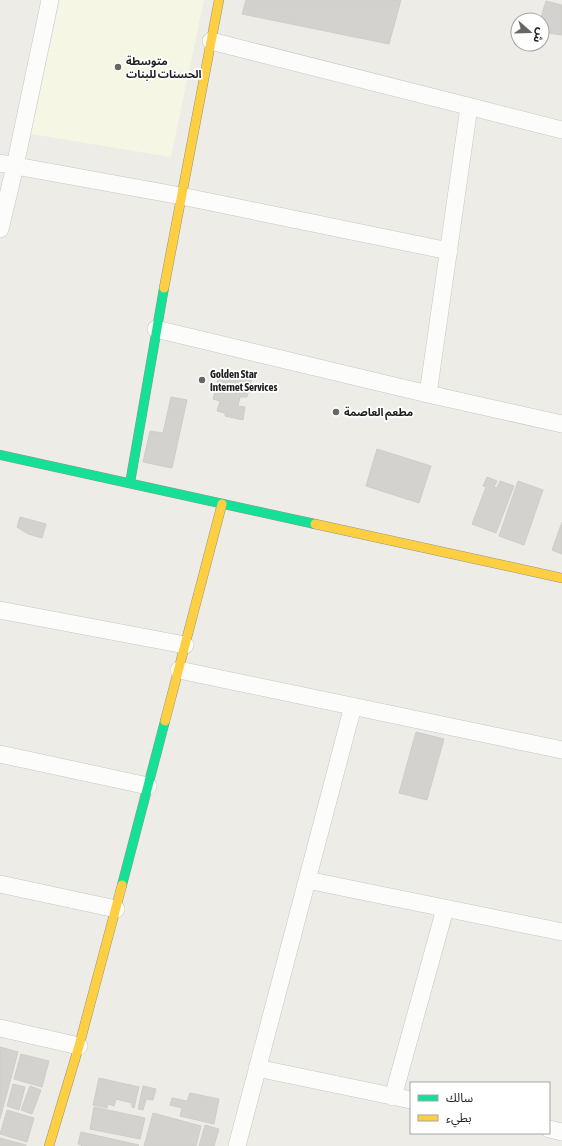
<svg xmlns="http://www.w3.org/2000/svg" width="562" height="1146" font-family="'Asap Condensed','Noto Sans Arabic',sans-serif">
<rect width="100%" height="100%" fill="#edece7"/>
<!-- education -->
<path fill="#f5f6e3" d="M60,0H204L171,157L31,134Z"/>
<!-- building -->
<path fill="#d4d2ce" stroke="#d0cdc9" d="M246,0H401L389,44L242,14Z
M546,1L562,5V35L542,32V20H540Z
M221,369L252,377L247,397H240L238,406L245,407L243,420L225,416V413L217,411L220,401L213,399Z
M171,397L187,400L172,468L143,462L150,431L163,433Z
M377,449L431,466L419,503L366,486Z
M487,477L497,481L494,487L497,488L500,481L514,486L496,533L472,524L486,487L483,486Z
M518,481L543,490L524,545L499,536Z
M20,517L46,524L42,538L28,534L17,527Z
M562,522V554L552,550Z
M416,732L444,739L427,800L399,793Z
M0,1047L18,1052L0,1119Z
M21,1054L49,1061L42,1087L14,1079Z
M99,1078L139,1087L134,1108L132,1107V1103L116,1099L114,1106L108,1104L107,1108L93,1105Z
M13,1084L25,1087L19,1110L7,1106Z
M30,1086L41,1090L32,1114L21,1110Z
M143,1086L156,1089L153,1100L146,1099L143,1110L138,1109Z
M190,1093L219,1099L214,1124L180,1116L182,1108L170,1105L172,1098L187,1101Z
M94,1107L145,1118L140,1139L90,1129Z
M7,1110L34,1118L27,1142L0,1134Z
M153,1113L201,1126L196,1146H144Z
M205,1125L219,1129L214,1146H199Z
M81,1132L139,1145L138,1146H81L82,1145L78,1144Z
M0,1138L26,1145V1146H0Z"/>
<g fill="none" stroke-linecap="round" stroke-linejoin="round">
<defs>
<path id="street" d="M211,41L562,130
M0,163L181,196L449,251
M0,229L15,166L50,0
M156,329L428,394L562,424
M428,394L469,107
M0,610L185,645
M179,670L562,750
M0,754L148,786
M307,880L562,932
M0,884L116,909
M0,1028L79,1046
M257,1068L411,1100
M393,1097L445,909
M549,1129L562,1132
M237,1146L353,706"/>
<path id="fast" d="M0,455L315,524
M130,483L164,288
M122,885L165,721"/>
<path id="slow" d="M164,288L219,0
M315,524L562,578
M165,721L222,504
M49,1146L79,1046L122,885"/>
</defs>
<!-- street casing -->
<use href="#street" stroke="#c6c6c3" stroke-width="18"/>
<!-- fast casing -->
<use href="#fast" stroke="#939780" stroke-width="10"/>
<!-- slow casing -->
<use href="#slow" stroke="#939780" stroke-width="10"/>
<!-- street -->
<use href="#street" stroke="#fcfcfb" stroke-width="17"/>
<!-- fast -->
<use href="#fast" stroke="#16e098" stroke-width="9"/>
<!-- slow -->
<use href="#slow" stroke="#ffcf43" stroke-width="9"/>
</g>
<!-- markers -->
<g fill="#676765" stroke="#fff" stroke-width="1.5">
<circle cx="118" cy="67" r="4"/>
<circle cx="202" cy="380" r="4"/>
<circle cx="336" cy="412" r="4"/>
</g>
<g text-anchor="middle" stroke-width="3.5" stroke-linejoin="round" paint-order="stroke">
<!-- poi labels -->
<g font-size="11" font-weight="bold" fill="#1f1f1f" stroke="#fff" text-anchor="start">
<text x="126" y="65">متوسطة<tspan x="126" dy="13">الحسنات للبنات</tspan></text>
<text x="210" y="378">Golden Star<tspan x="210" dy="13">Internet Services</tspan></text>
<text x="344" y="416">مطعم العاصمة</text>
</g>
</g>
<!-- legend -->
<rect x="410" y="1082" width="140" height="52" fill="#ffffff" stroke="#a5a5a5"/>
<rect x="418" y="1095" width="20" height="6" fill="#16e098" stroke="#a5a5a5"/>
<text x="446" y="1102" font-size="12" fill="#1f1f1f">سالك</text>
<rect x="418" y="1115" width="20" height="6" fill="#ffcf43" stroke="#a5a5a5"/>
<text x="446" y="1122" font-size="12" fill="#1f1f1f">بطيء</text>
<!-- north arrow -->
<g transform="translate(530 32) rotate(110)"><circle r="19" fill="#ffffff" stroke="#a5a5a5"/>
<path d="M0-3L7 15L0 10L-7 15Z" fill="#676765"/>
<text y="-6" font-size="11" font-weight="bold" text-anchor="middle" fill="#1f1f1f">ش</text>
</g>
</svg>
